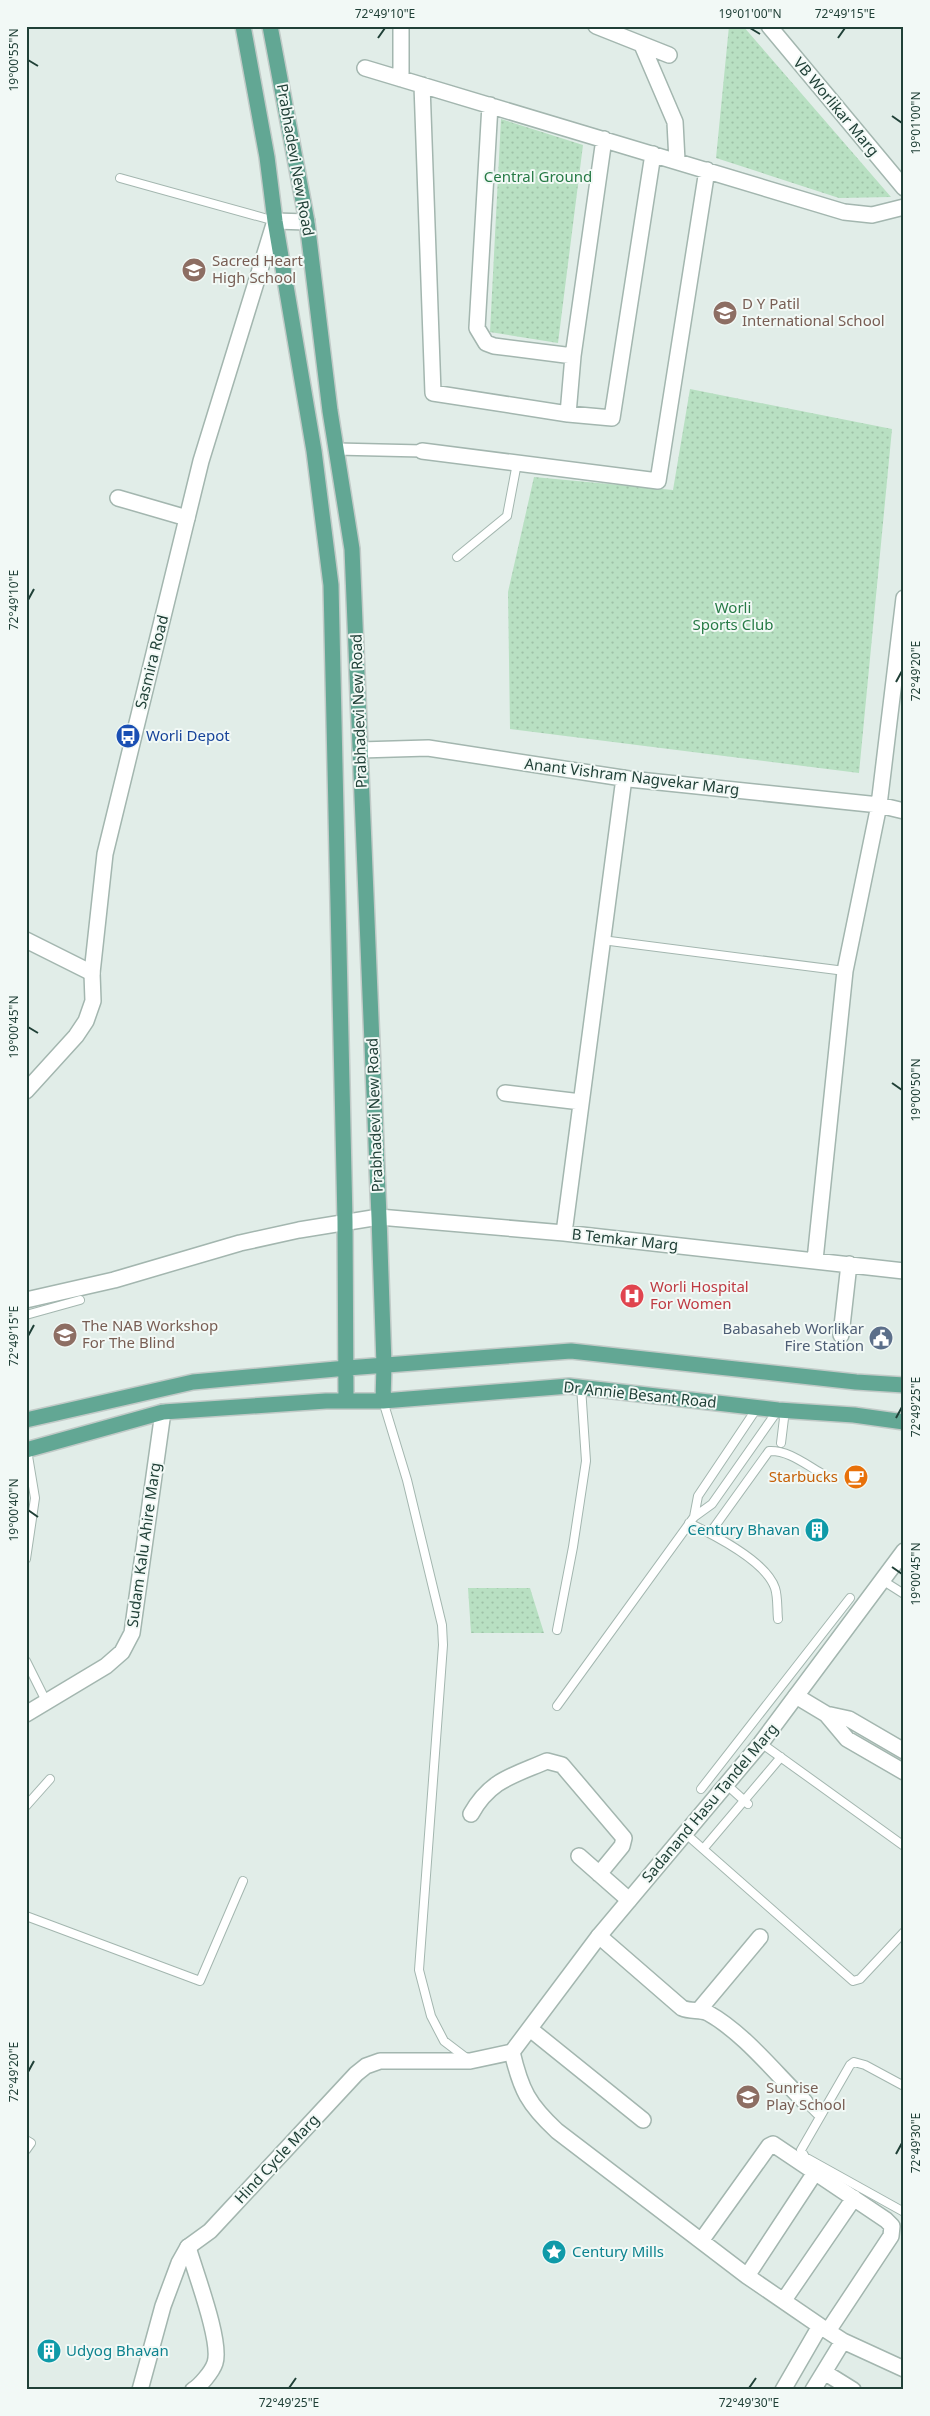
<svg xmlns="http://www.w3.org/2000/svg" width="930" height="2416" font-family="'Noto Sans',sans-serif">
<defs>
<pattern id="park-dots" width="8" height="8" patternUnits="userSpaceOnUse" patternTransform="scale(1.25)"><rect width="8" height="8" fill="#b8e0c2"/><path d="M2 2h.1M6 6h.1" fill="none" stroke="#9ec1a7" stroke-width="1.8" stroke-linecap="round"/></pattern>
</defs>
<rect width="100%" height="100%" fill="#e1ede8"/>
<!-- park -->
<path fill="url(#park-dots)" d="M729,26H743L891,197L839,198L716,158Z
M501,119L583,145L558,343L490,332Z
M690,389L892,429L859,773L510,729L508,592L534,477L673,490Z
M468,1588H530L544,1633H471Z"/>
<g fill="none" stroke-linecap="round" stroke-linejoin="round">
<defs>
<path id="service" d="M120,178L275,221
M457,557L507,516L517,463
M602,940L845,971
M26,1315L80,1300
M383,1401L407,1480L442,1625L443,1645L419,1970L431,2016L444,2041L469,2060
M757,1408L698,1496L694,1517L712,1504L778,1410
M781,1443L785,1410
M689,1523C714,1535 766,1561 775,1588C778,1597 777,1610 778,1619
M710,1533L769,1451C788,1450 805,1464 821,1473
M26,1559L35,1498L27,1450
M882,1580L904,1594
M557,1630L573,1547L586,1461L581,1387
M26,1661L47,1703
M557,1706L694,1517
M761,1743L904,1846
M727,1785L748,1804
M701,1789L850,1598
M26,1806L50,1779
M686,1834L853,1981L860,1979L904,1932
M704,1848L781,1757
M26,1916L200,1981L243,1881
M904,2086L865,2065L854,2062L850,2065L801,2150L805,2157L904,2212
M805,2102L820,2117
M26,2140L31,2143L26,2150"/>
<path id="pedestrian" d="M336,449L422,451"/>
<path id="minor" d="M596,26L669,55
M642,45L675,122L677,161
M365,68L844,212L872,215L904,207
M401,79V26
M422,85L433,393L568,414L612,418L653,154
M490,105L477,328L486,343L494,346L573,356L604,139
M275,221L307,222
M568,414L573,356
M422,451L658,481L707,170
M118,498L187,518
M360,750L428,748L629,779L879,805L904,811
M26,940L92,973
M505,1093L581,1102
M564,1233L624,778
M815,1260L845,971L879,805L904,598
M26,1300L114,1280L240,1243L299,1230L379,1217L564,1233L904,1271
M841,1335L849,1264
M796,1696L826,1714L847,1739L904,1772
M26,1714L106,1666L122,1652L132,1633L163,1412
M826,1714L849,1719L904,1751
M471,1814C490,1780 512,1776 547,1761L562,1765L624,1838L622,1846L599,1874
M579,1856L629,1900
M599,1936L682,2008C691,2012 700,2009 708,2013C744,2033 775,2073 805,2102
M699,2010L760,1937
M530,2029L643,2120
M512,2052C521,2090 528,2104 557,2131L747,2276L820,2326L843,2341L904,2369
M701,2241L769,2146L773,2144L886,2220L892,2226L891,2236L828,2331
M188,2247C195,2272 222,2342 215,2363C212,2372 200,2386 193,2390
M747,2276L816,2171
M784,2300L854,2198
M824,2372L853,2390
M783,2390L820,2326
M813,2390L843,2341"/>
<path id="tertiary" d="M769,26L904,188
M26,1091L76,1036L86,1021L93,1001L92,973L105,854L201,461L275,221
M140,2390L163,2306L179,2263L188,2247L210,2231L356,2074L366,2066L380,2061H470L512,2052L599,1936L761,1743L904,1551"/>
<path id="primary" d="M243,26L267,157L275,221L314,451L331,585L345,1221L346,1400
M270,26L307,222L330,411L352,549L379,1217L384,1365L383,1401
M26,1420L193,1382L347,1368L571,1351L856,1382L904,1385
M26,1450L163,1412L326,1401H383L569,1386L778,1410L854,1415L904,1422"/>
</defs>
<!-- service casing -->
<use href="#service" stroke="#a3b6af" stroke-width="10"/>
<!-- pedestrian casing -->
<use href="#pedestrian" stroke="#a3b6af" stroke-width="14"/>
<!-- minor casing -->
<use href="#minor" stroke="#a3b6af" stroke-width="18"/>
<!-- tertiary casing -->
<use href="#tertiary" stroke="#a3b6af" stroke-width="18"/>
<!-- primary casing -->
<use href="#primary" stroke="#c1cac7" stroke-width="18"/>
<!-- service -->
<use href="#service" stroke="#fff" stroke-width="8"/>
<!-- pedestrian -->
<use href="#pedestrian" stroke="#fff" stroke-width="11"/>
<!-- minor -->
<use href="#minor" stroke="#fff" stroke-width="15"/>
<!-- tertiary -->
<use href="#tertiary" stroke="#fff" stroke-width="15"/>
<!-- primary -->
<use href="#primary" stroke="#62a794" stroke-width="15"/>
</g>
<!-- ticks -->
<path fill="none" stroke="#204037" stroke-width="2" d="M750,28L760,34M378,38L385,28M838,38L845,28M28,60L38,66M892,116L902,123M28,600L34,589M896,682L902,671M28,1027L38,1033M892,1083L902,1090M28,1336L34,1325M896,1418L902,1407M28,1510L38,1517M892,1567L902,1574M28,2072L34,2061M896,2154L902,2143M289,2388L296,2378M749,2388L756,2378"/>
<!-- icons -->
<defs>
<symbol id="school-disc" viewBox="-11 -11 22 22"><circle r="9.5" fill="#8d6e63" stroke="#f2f9f6"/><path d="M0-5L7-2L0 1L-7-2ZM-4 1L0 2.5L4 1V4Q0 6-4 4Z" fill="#fff"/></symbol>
<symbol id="bus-disc" viewBox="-11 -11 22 22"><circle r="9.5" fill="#1a4fb4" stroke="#f2f9f6"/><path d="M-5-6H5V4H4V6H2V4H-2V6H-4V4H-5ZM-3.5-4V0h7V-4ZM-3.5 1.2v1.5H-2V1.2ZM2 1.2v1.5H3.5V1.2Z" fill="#fff"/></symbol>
<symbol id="hospital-disc" viewBox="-11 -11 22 22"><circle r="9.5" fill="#e0444e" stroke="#f2f9f6"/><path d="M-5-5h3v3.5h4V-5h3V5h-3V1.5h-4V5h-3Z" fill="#fff"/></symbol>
<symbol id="university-disc" viewBox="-11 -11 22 22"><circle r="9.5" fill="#8d6e63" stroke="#f2f9f6"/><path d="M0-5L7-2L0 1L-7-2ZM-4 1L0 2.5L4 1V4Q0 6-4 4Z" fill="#fff"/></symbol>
<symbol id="civic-disc" viewBox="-11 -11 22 22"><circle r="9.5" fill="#5c6f8a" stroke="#f2f9f6"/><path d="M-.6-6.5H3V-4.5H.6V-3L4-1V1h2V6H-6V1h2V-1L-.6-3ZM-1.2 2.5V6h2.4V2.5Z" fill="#fff"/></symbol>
<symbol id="cafe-disc" viewBox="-11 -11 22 22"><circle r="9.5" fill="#e8710a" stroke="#f2f9f6"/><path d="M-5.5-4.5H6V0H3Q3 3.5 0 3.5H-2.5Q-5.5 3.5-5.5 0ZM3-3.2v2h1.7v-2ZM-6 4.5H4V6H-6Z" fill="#fff"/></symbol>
<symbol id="building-disc" viewBox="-11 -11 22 22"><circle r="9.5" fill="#0f9aa8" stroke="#f2f9f6"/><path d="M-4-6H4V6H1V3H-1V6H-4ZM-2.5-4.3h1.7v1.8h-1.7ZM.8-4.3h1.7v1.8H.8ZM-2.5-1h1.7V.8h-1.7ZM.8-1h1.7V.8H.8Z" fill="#fff"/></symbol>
<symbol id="sight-disc" viewBox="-11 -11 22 22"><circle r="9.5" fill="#0f9aa8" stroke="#f2f9f6"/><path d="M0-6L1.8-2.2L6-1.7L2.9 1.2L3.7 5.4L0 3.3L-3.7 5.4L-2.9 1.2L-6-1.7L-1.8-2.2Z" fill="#fff"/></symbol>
</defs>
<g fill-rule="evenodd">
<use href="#school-disc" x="180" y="256" width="28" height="28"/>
<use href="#school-disc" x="711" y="299" width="28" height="28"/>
<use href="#bus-disc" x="114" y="722" width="28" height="28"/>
<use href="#hospital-disc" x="618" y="1282" width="28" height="28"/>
<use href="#university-disc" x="51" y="1321" width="28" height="28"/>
<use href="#civic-disc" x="867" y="1324" width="28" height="28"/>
<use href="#cafe-disc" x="842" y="1463" width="28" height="28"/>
<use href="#building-disc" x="803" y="1516" width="28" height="28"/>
<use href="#school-disc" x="734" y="2083" width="28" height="28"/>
<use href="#sight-disc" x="540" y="2238" width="28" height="28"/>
<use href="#building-disc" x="35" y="2337" width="28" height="28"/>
</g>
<g text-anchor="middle" stroke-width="4" stroke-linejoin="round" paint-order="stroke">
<!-- street labels -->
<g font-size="15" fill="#204037" stroke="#f2f9f6">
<text transform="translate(836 107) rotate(50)" y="5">VB Worlikar Marg</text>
<text transform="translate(295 160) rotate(80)" y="5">Prabhadevi New Road</text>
<text transform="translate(152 662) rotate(-76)" y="5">Sasmira Road</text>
<text transform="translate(359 711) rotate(-92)" y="5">Prabhadevi New Road</text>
<text transform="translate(632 777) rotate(7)" y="5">Anant Vishram Nagvekar Marg</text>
<text transform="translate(375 1115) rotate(-92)" y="5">Prabhadevi New Road</text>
<text transform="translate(625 1240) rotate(6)" y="5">B Temkar Marg</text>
<text transform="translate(640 1395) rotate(6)" y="5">Dr Annie Besant Road</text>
<text transform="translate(144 1545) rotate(-82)" y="5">Sudam Kalu Ahire Marg</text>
<text transform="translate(710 1803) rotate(-50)" y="5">Sadanand Hasu Tandel Marg</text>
<text transform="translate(277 2159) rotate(-47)" y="5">Hind Cycle Marg</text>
</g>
<!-- park labels -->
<g font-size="15" fill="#267a45" stroke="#f2f9f6">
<text x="538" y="182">Central Ground</text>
<text x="733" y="613">Worli<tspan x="733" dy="17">Sports Club</tspan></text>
</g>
<!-- education labels -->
<g font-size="15" fill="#785e54" stroke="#f2f9f6" text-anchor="start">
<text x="212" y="266">Sacred Heart<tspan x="212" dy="17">High School</tspan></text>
<text x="742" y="309">D Y Patil<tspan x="742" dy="17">International School</tspan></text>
<text x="82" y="1331">The NAB Workshop<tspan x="82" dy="17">For The Blind</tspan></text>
<text x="766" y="2093">Sunrise<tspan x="766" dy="17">Play School</tspan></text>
</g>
<!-- transit labels -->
<g font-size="15" fill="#164399" stroke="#f2f9f6" text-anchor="start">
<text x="146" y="741">Worli Depot</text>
</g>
<!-- health labels -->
<g font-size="15" fill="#be3a42" stroke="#f2f9f6" text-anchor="start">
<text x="650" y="1292">Worli Hospital<tspan x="650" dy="17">For Women</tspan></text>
</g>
<!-- service labels -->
<g font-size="15" fill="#4e5e75" stroke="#f2f9f6" text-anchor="end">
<text x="864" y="1334">Babasaheb Worlikar<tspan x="864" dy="17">Fire Station</tspan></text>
</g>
<!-- food labels -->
<g font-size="15" fill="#c56008" stroke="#f2f9f6" text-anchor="end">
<text x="838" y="1482">Starbucks</text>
</g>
<!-- culture labels -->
<g font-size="15" fill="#0d838f" stroke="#f2f9f6" text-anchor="start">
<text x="800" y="1535" text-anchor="end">Century Bhavan</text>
<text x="572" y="2257">Century Mills</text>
<text x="66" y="2356">Udyog Bhavan</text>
</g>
</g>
<!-- border -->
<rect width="930" height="2416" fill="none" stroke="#f2f9f6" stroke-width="55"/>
<rect x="28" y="28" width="874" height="2360" fill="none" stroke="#204037" stroke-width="2"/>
<g font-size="12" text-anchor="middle" fill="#204037">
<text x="385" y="18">72°49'10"E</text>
<text x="750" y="18">19°01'00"N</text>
<text x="845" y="18">72°49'15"E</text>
<text transform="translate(14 60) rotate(-90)" y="4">19°00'55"N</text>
<text transform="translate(916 123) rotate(-90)" y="4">19°01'00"N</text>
<text transform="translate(14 600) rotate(-90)" y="4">72°49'10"E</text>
<text transform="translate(916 671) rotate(-90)" y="4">72°49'20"E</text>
<text transform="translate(14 1027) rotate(-90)" y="4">19°00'45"N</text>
<text transform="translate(916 1090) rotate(-90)" y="4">19°00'50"N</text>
<text transform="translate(14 1336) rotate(-90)" y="4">72°49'15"E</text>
<text transform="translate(916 1407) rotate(-90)" y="4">72°49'25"E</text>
<text transform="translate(14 1510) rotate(-90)" y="4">19°00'40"N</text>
<text transform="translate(916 1574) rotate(-90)" y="4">19°00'45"N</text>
<text transform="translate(14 2072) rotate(-90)" y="4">72°49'20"E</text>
<text transform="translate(916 2143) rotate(-90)" y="4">72°49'30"E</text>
<text x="289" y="2407">72°49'25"E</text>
<text x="749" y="2407">72°49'30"E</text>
</g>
</svg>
